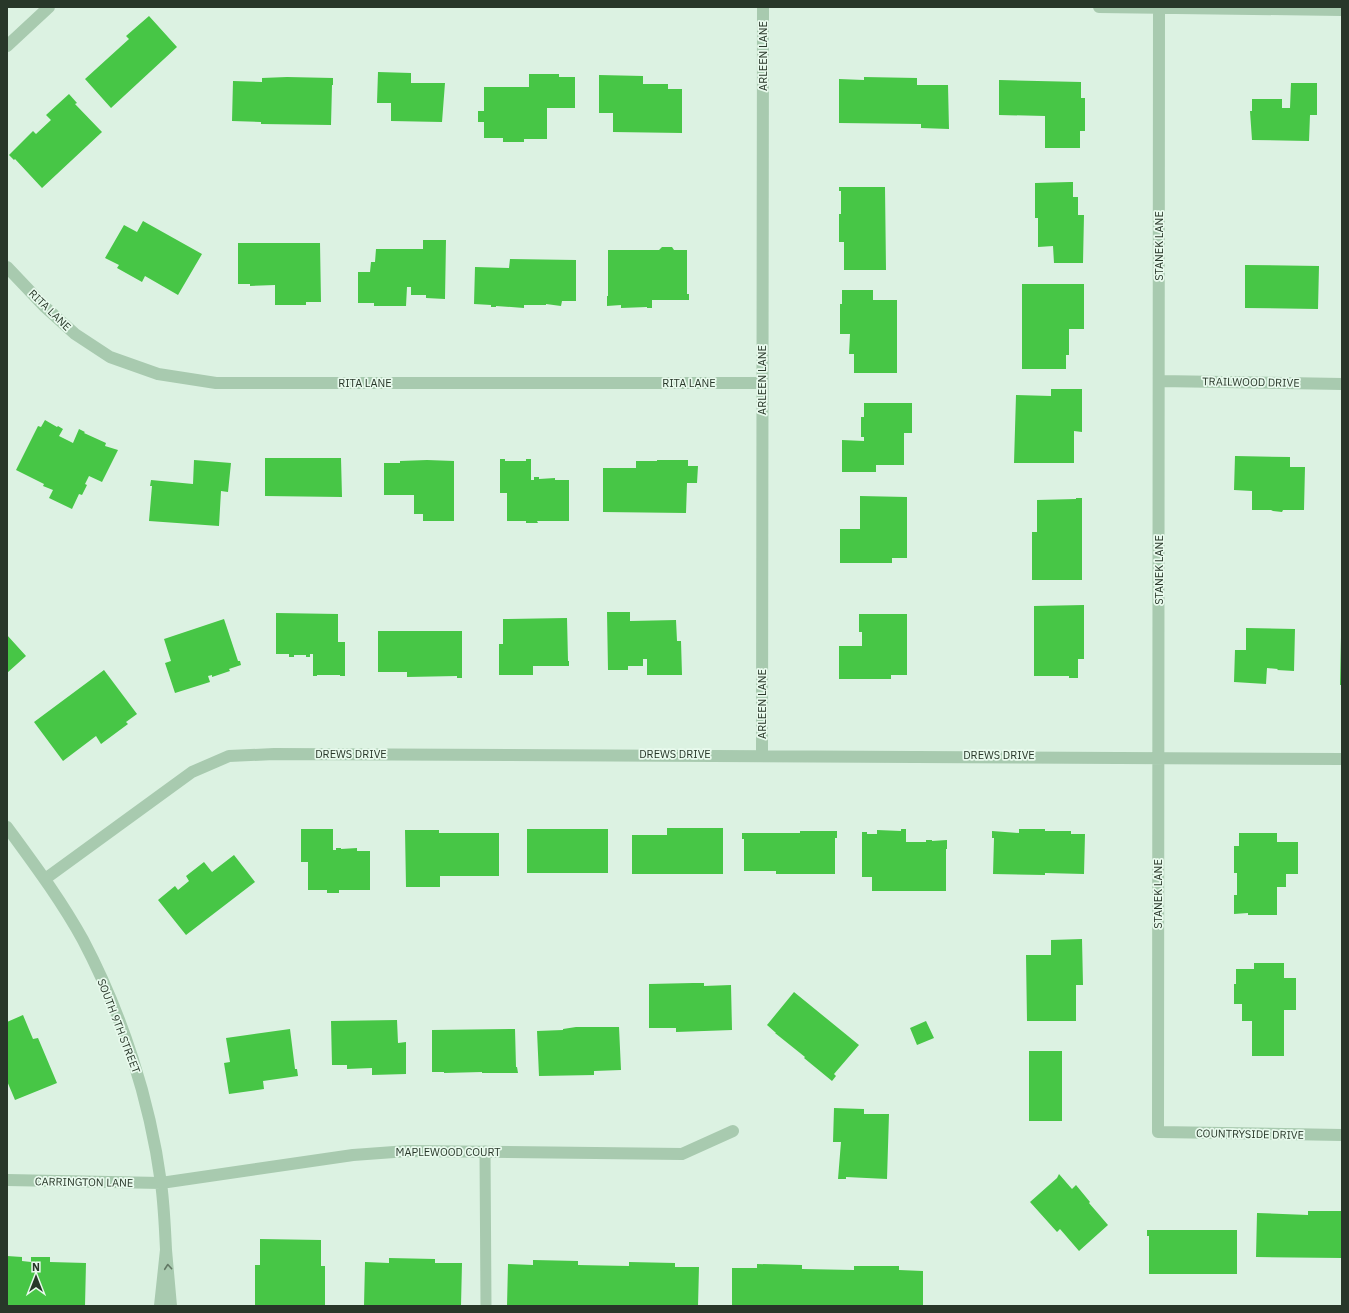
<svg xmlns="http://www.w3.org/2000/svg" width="1349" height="1313" font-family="'IBM Plex Sans',sans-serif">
<rect width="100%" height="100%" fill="#dcf2e2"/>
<!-- building -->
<path fill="#47c646" d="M149,16L177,47L111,108L85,79L129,39L126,36Z
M378,72L411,73V83H445L442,122L391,121V103H377Z
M529,74H559V77H575V108H547V139H524V142H503V138H484V122H478V111H484V87H529Z
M599,75L643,76V84H668V89H682V133L613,132V113H599Z
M287,77L333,78V85H332L331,125L261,124V122L232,121L233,81L262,82V78Z
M864,77L917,78V85H948L949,129L921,128V124L839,123V79L864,80Z
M999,80L1081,82V98H1085V131H1080V148H1045V116L999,115Z
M1291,83H1317V115H1310L1309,141L1252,140L1250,111H1252V99H1282V108H1290Z
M69,94L77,103L75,104L102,132L42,188L15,159L14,160L9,155L33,131L36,134L51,120L46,115Z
M1070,182H1073V197H1078V215H1084L1083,263H1054L1053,246L1038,247V218H1035V183Z
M839,187H885L886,270H844V242H839V214H841V191H839Z
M143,221L202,254L178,295L145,276L142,282L117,268L119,265L105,258L124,225L137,232Z
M423,240H446L445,299L426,298V295H411V287H407L406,306H374V303H358V272H370L371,262H375L376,249H423Z
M238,243H320L321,302H306V305H275V285L250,286V284H238Z
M662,247H672L674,250H687V294H689V300H652V308H647V307L621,308V305L607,306V296H608V250H659Z
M510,259L576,260V301H562L561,306L546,304V305H524V308L496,306V307H491V305L474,304L475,267L509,268Z
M1245,265L1319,266L1318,309L1245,308Z
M1022,284H1084V329H1069V355H1066V369H1022Z
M842,290H873V300H897V373H854V354H849L850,334H840V304H842Z
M1051,389H1082V432L1074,431V463H1014L1016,395L1051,396Z
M864,403H912V433H904V465H876V472H842V440L864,441V437H861V417H864Z
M45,420L57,427L58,426L63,429L59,436L73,443L79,429L85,432L84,433L106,443L105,446L118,450L102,482L89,476L85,484L87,485L82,495L79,494L72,509L49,498L53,490L43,486L44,484L16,470L38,426L41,427Z
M1235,456L1290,457V467H1305L1304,510H1283L1282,512L1273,511L1271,510H1252V491L1234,490Z
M265,458H341L342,497L265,496Z
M500,459H505V461H526V459H531V480H534V477H539V479L555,478V480H569V521H537L538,523H526V521H507V493H500Z
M194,460L231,463L228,492L221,491L219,526L149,521L152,486H150L151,480L193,484Z
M427,460L454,461V521H423V514H414V495H384V463H400V461Z
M657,460H688V466H698L697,483H687L686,513L603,512V468H636V461H657Z
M860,496L907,497V558H892V563H840V529H860Z
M1076,498H1082V580H1032V532H1037V500L1076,499Z
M1084,605V659H1078V678H1069V676H1034V606Z
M607,612H630V621L676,620L677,641H681L682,675H647V659H643V666H628V670H608Z
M276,613L338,614V642H345V676H340V675H317V676H313V654H310V657H306V655H294V657H289V654H276Z
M859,614H907V675H891V679H839V646H862V632H859Z
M567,618L568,661H569V666H533V675H499V644H503V619Z
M224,619L238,661H240L241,665L229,669L230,671L212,677V675L208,676L210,682L175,693L165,663L171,661L164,639Z
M1246,628L1295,629L1294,671L1277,670L1278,669L1267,668L1266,684L1234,682L1235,650H1246Z
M378,631H462V678H457V676L407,677V672H378Z
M7,635L26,656L7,673Z
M1341,637H1342V685H1340Z
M104,670L137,714L126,722L128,724L101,744L96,736L63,761L34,722Z
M667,828H723V874H632V835H667Z
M301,829H333V850H336V848H341V849L357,848V851H370V890H339V893H327V890H308V862H301Z
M527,829H608V873H527Z
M901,829H906V842H926V840H932V841L947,840V849H946V891H872V877H862V832H867V834H877V830L901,831Z
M1019,829H1045V831H1071V834H1085L1084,874L1045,873V875L993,874L994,838H992V831L1019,833Z
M405,830H439V833H499V876H440V887H406Z
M800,831H837V838H835V874H776V871H744V839H742V833H800Z
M1239,833H1277V842H1298V874H1286V887H1277V915H1248V913L1234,914V895H1237V873H1234V846H1239Z
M234,855L255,882L186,935L158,900L175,886L178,890L189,881L186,876L204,862L212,872Z
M1082,939L1083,985H1076V1021H1027L1026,955H1051V940Z
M1254,963H1284V978H1296V1010H1284V1056H1252V1021H1242V1004H1234V984H1236V969H1254Z
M693,983H704V986L731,985L732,1030L676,1032V1028H649V984Z
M794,992L859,1045L834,1074L836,1076L832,1081L804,1058L805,1057L775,1033H776L767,1025Z
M23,1015L33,1039L38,1038L57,1083L15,1100L7,1081V1022Z
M397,1020L398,1043L406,1042V1074L372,1075V1068L347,1069V1065H332L331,1021Z
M926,1021L934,1038L917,1045L910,1028Z
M576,1027H619L621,1070L594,1071V1075L539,1076L537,1031L563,1030V1029Z
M290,1029L295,1069H297L298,1076L263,1081L264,1089L229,1094L224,1063L230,1062L226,1038Z
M515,1029L516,1067H517L518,1073H482V1072L444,1073V1072H432V1030Z
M1029,1051H1062V1121H1029Z
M834,1108L864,1109V1114H889L887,1179L846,1177V1179H838L841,1142H833Z
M1059,1174L1072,1189L1076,1185L1090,1202L1089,1203L1108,1225L1079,1251L1060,1229L1057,1232L1030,1202L1057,1178Z
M1308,1211H1342V1258L1256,1257L1257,1213L1308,1215Z
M1147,1230H1237V1274H1149V1236H1147Z
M260,1239L321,1240V1266H325V1306H255V1265H260Z
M7,1256L22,1257V1261L31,1262V1257H50V1262L86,1263L85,1306H7Z
M389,1258L435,1259V1263H462L461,1306H364L365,1262L389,1263Z
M533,1260L578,1261V1265L629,1266V1262L675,1263V1267H699L698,1306H507L508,1264L533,1265Z
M757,1264L802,1265V1269L854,1270V1266H899V1270L923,1271V1306H732V1268H757Z"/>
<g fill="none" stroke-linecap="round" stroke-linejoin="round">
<!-- lane -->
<path stroke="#a8caaf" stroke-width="11" d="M485,1151L486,1306"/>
<!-- street -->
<path stroke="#a8caaf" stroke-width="12" d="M1099,7L1342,10
M1159,8L1158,1132L1342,1135
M7,46L49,7
M7,267L45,307L75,334L110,357L158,374L216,383H762
M1159,381L1342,384
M762,753L763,7
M7,827C34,864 61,900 83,940C122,1014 150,1100 161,1183C164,1205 165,1228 166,1250
M45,879L192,772L229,756L274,754C630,754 986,754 1342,759
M7,1180L161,1183L353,1155L408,1151L682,1154L733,1131
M160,1306L166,1250L171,1306"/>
</g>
<!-- one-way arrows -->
<defs><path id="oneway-chevron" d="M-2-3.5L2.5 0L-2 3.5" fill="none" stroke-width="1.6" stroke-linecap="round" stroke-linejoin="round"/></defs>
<use stroke="#627965" href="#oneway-chevron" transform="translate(168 1267) rotate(-95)"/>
<g text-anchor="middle" stroke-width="3.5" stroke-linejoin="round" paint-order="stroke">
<!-- street labels -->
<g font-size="11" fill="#283729" stroke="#e8faed">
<text transform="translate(763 56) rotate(-90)" y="4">ARLEEN LANE</text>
<text transform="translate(1159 246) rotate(-90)" y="4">STANEK LANE</text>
<text transform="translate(50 310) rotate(44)" y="4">RITA LANE</text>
<text transform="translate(762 380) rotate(-90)" y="4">ARLEEN LANE</text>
<text transform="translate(1251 382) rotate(1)" y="4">TRAILWOOD DRIVE</text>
<text x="365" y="387">RITA LANE</text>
<text x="689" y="387">RITA LANE</text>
<text transform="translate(1159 570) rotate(-90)" y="4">STANEK LANE</text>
<text transform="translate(762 704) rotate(-90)" y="4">ARLEEN LANE</text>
<text x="351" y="758">DREWS DRIVE</text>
<text x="675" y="758">DREWS DRIVE</text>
<text x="999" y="759">DREWS DRIVE</text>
<text transform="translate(1158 894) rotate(-90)" y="4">STANEK LANE</text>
<text transform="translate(119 1026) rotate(69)" y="4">SOUTH 9TH STREET</text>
<text transform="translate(1250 1134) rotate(1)" y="4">COUNTRYSIDE DRIVE</text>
<text x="448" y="1156">MAPLEWOOD COURT</text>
<text transform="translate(84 1182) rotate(1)" y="4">CARRINGTON LANE</text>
</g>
</g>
<!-- border -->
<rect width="1349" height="1313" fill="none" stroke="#283729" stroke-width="16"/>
<!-- north arrow -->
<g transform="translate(36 1277)" stroke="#e8faed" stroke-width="3" paint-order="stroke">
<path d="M0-3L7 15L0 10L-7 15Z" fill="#283729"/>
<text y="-6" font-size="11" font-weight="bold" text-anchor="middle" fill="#283729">N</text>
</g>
</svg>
